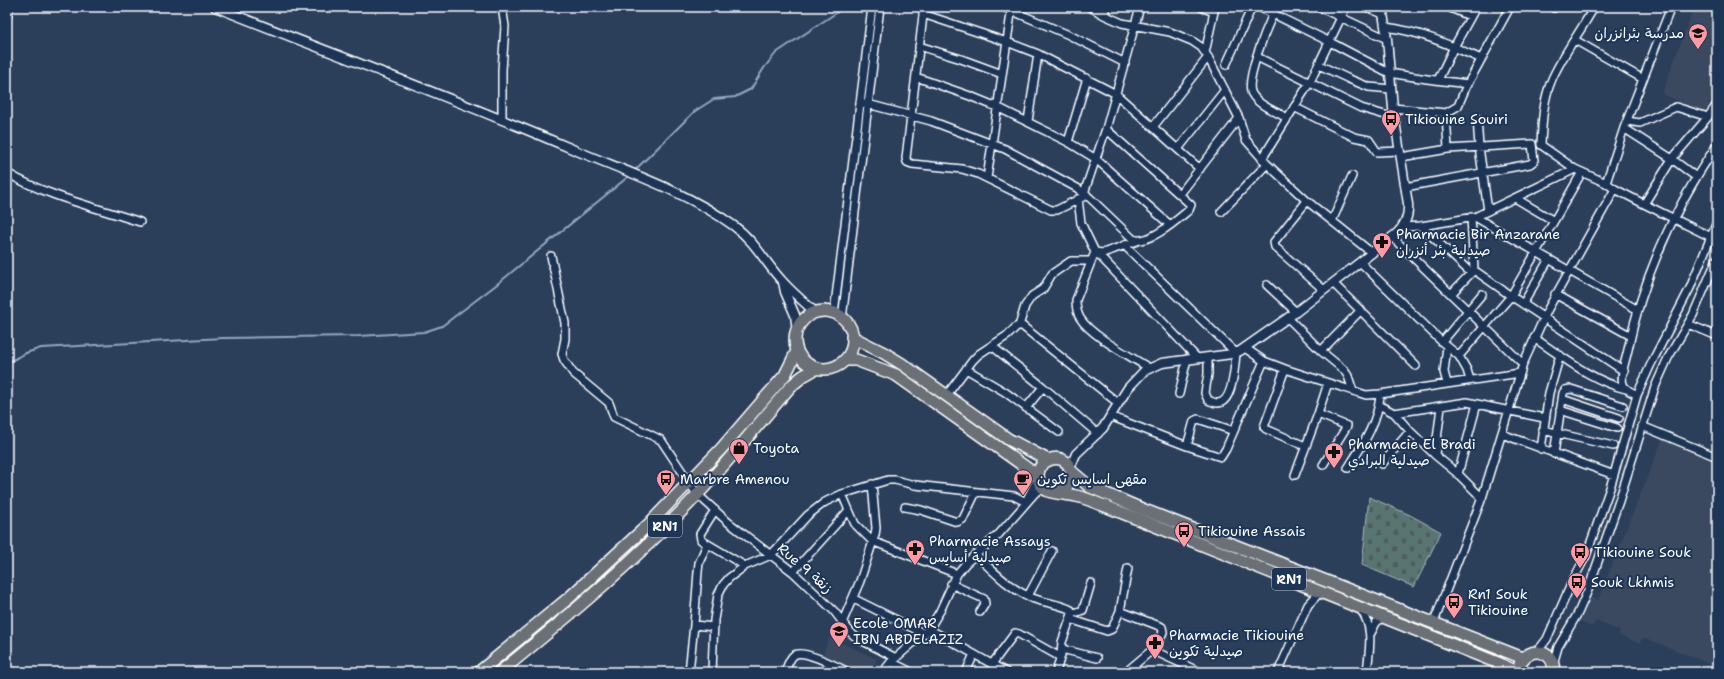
<svg xmlns="http://www.w3.org/2000/svg" width="1724" height="679" font-family="'Shantell Sans','Playpen Sans Arabic',sans-serif">
<defs>
<pattern id="cemetery-stones" width="16" height="16" patternUnits="userSpaceOnUse"><rect width="16" height="16" fill="#597471"/><path d="M2 7V4a2 2 0 0 1 4 0v3zM10 15v-3a2 2 0 0 1 4 0v3z" fill="#515c5b"/></pattern>
</defs>
<rect width="100%" height="100%" fill="#2b3f5b"/>
<filter id="ink" filterUnits="userSpaceOnUse"><feTurbulence type="fractalNoise" baseFrequency=".025" numOctaves="2"/><feDisplacementMap in="SourceGraphic" scale="8" xChannelSelector="R" yChannelSelector="G"/><feConvolveMatrix kernelMatrix="1 2 1 2 8 2 1 2 1" color-interpolation-filters="sRGB"/></filter>
<g filter="url(#ink)">
<!-- built -->
<path fill="#3b4a60" d="M1694,7H1704L1716,12L1717,15V85L1706,112L1662,94Z
M1665,433L1705,448L1702,457L1717,463V672H1705L1708,663L1650,640L1643,638L1639,643L1619,635L1620,631L1596,621L1592,627L1580,621L1589,597L1598,600Z
M829,638L877,659L871,672H854L822,658Z"/>
<!-- cemetery -->
<path fill="url(#cemetery-stones)" stroke="#acbab8" d="M1369,497L1410,515L1441,532L1414,587L1362,565Z"/>
<g fill="none" stroke-linecap="round" stroke-linejoin="round">
<!-- stream -->
<path stroke="#92a8be" stroke-width="2" d="M634,171L695,111L714,99L735,97L751,89L764,68L776,53L842,9
M7,363L26,353L41,348L223,338L359,336L424,332L442,326L496,285L629,176"/>
<defs>
<path id="minor" d="M924,7L906,158L907,162L912,164L962,169L978,174L1051,210H1057L1087,195
M1003,7L1069,35L1125,63
M1090,7L1104,15L1122,23L1170,32L1192,41L1201,47L1208,57L1239,118L1246,140L1267,164L1307,201L1372,253
M1201,7L1214,12
M1259,7L1330,42L1389,73L1427,79L1468,84
M1319,7L1387,39
M1366,7L1383,14
M1448,7L1470,16
M1552,7L1554,8
M1594,7C1581,31 1563,54 1552,79C1543,100 1542,123 1541,145L1575,169L1606,183L1615,189L1644,204L1711,237
M923,14L1007,42L1038,54L1116,94L1200,169
M1273,14C1267,27 1244,82 1252,94C1259,106 1275,111 1287,118
M1104,15L1106,7
M7,17L9,7
M1385,27C1423,32 1447,44 1481,59
M1575,40L1643,79
M919,46L961,59L1002,74
M1205,53L1215,7
M1257,57L1361,108L1395,118
M1226,65L1252,7
M1319,65L1349,79L1369,87L1391,89
M916,77L970,96L997,107L1068,142L1096,159L1170,225
M1438,80L1454,47L1476,7
M860,102L931,121L1005,149L1077,188L1090,198L1133,239C1148,246 1178,219 1189,210L1191,205L1106,129
M1294,107L1354,137L1369,140L1377,152L1400,151
M1393,108L1446,113L1458,106L1466,87L1510,7
M1446,113L1448,149
M1477,118L1479,147L1488,211
M502,120V70L505,26L502,7
M1028,121L1038,54
M1627,121L1640,123L1676,107L1708,117
M1153,127L1208,57
M1624,128L1672,159L1696,177
M1068,142L1087,78
M1178,149L1225,90
M1401,157L1448,149L1532,144L1534,161L1530,164L1405,187
M1262,159L1310,82L1346,7
M7,173C48,197 95,207 140,222
M987,178L1012,7
M1606,183L1624,128L1671,7
M1084,193L1106,129L1140,7
M1180,194L1239,118
M1515,198L1554,221
M1078,199L1081,223L1095,252L1103,253L1137,241
M1307,201L1274,242L1275,247L1324,290
M1644,204L1672,159L1708,117L1717,104
M1221,212L1267,164
M1475,217L1638,310
M1332,221L1352,176
M1421,226L1471,273
M1403,227L1421,226L1475,217L1575,169
M1392,237L1523,364
M1124,245L1236,353C1235,364 1233,404 1217,403C1214,403 1211,401 1208,400L1205,393L1208,374V357
M1095,252L1076,300C1076,307 1077,313 1080,318C1091,336 1130,356 1149,368
M1097,253L1197,358
M551,256L565,323V339L562,354L564,360L573,373L609,403L614,417L661,440L697,494L728,522L793,572L834,611L851,633L857,638L896,658
M1360,262L1442,342L1459,356L1467,370L1470,380
M1474,270L1511,296L1624,371
M1333,283L1416,366
M1267,285L1296,312
M1451,294L1474,270L1471,217
M1555,294L1631,336
M1523,304L1549,259
M834,313L872,7
M1288,318L1321,351L1344,370L1348,376L1353,391
M842,319L880,7
M1688,324L1717,336
M1019,326L1025,306L1032,296L1043,289L1052,274L1071,261H1091
M1534,338C1563,357 1592,381 1626,389
M1442,342L1482,294
M992,346L1043,387L1098,434
M1447,346L1444,372L1447,383
M1245,348L1264,361L1285,369L1366,395L1380,394L1520,373
M1321,351L1361,310
M1459,356L1511,296L1582,172
M966,369L1005,392L1059,432
M1285,369L1264,427L1266,429L1305,446
M1179,394L1187,359
M1637,395C1632,392 1625,390 1623,384C1620,376 1625,362 1627,354C1642,280 1674,208 1717,145
M946,396L973,360L979,354L1008,335L1016,327L1021,325L1118,403
M1562,399L1619,418
M1379,405L1394,413L1410,431L1435,455L1458,474L1482,498
M1026,408L1043,387
M1560,410L1617,428
M1394,413L1467,402L1544,418
M1318,414L1347,426L1323,465
M1110,416L1187,446L1221,457L1226,449L1264,361
M1642,426L1717,457
M1543,430L1613,446
M1502,434L1614,475
M1187,446L1194,421L1198,419L1234,431
M1541,449L1549,393L1560,355
M1554,454L1563,393L1565,390L1571,389L1623,406
M1435,455L1441,407
M1382,464L1410,431
M1348,468C1362,446 1379,421 1380,394
M1458,474L1477,404
M1295,475L1318,414L1328,383
M842,494L855,524L872,541L957,574
M1028,497L1038,478
M905,507L921,510L957,522L963,519L976,492
M715,510L700,534L701,540L745,566
M976,555C993,571 1010,589 1032,598C1045,603 1060,604 1071,610L1072,614L1062,642L1061,655L1056,672
M793,572L849,510
M951,584L984,599L985,604L980,612
M1028,596L1052,551
M854,599L925,634
M1360,609C1375,627 1369,651 1367,672
M1120,611L1162,627L1163,632L1155,651
M1072,614L1083,610L1091,583
M1070,619L1107,631L1112,629L1120,611L1128,568
M1434,622L1482,498L1523,364L1548,309L1615,189
M842,623L860,581L875,535L876,528L872,484
M694,625L698,572L699,563L707,544
M929,629L1006,672
M1371,633L1376,623L1383,616
M1062,649L1097,658
M1537,652L1547,639L1572,582L1586,556L1610,488L1637,395L1651,364L1690,288L1717,222
M891,662L911,672
M992,664L1015,633L1019,634L1060,657
M1553,664L1558,647L1578,613L1588,590L1619,501L1655,387L1668,358L1693,315L1717,259
M689,672L694,625L714,627
M712,672L714,620L718,595L723,585L729,578L745,566L771,555L808,515L825,502L842,494L888,480H895L915,485L1014,496L1026,502
M785,672C787,667 789,659 794,655C803,649 838,667 848,672
M883,672L891,662L929,629L940,611L957,574L966,563L999,534L1035,493L1044,488
M966,672L974,654
M1126,672L1152,650L1200,672
M1278,672L1308,605L1321,591"/>
<path id="tertiary" d="M215,7C333,54 453,98 570,148C624,171 686,191 734,226C755,241 766,264 783,282C793,293 805,303 816,313
M783,282L785,292L795,315L797,331
M1070,468L1076,454L1103,428L1128,388L1144,371L1162,363L1232,354L1240,351L1296,312L1396,234C1405,226 1409,217 1408,204L1393,108L1387,39L1382,7"/>
<path id="trunk" d="M795 340a29 29 0 1 1 58 0a29 29 0 1 1-58 0Z
M852,337L884,353L902,364L1008,439L1048,460
M845,360H856L896,375L1038,476
M1071,471L1090,487L1142,509L1523,658
M1058,492C1082,483 1070,451 1049,460C1043,462 1039,467 1038,474C1038,480 1040,486 1046,490C1052,494 1068,494 1076,496C1086,498 1096,503 1105,506L1498,663L1517,672
M1520,664C1529,644 1557,651 1553,672
M479,672L570,597L647,526L721,449L785,375L797,351
M500,672C569,616 637,559 698,494C730,459 760,422 791,386L803,376L817,368"/>
</defs>
<!-- minor casing -->
<use href="#minor" stroke="#fff" stroke-width="10"/>
<!-- tertiary casing -->
<use href="#tertiary" stroke="#fff" stroke-width="11"/>
<!-- trunk casing -->
<use href="#trunk" stroke="#fff" stroke-width="14"/>
<!-- minor -->
<use href="#minor" stroke="#1d3557" stroke-width="7"/>
<!-- tertiary -->
<use href="#tertiary" stroke="#1d3557" stroke-width="8"/>
<!-- trunk -->
<use href="#trunk" stroke="#6b7074" stroke-width="11"/>
</g>
</g>
<!-- icons -->
<defs>
<symbol id="school-pin" viewBox="-11 -11 22 30"><path d="M0 17L-7.5 6A9.5 9.5 0 1 1 7.5 6Z" fill="#ff9aa2" stroke="#1d3557"/><path d="M0-5L7-2L0 1L-7-2ZM-4 1L0 2.5L4 1V4Q0 6-4 4Z" fill="#111"/></symbol>
<symbol id="bus-pin" viewBox="-11 -11 22 30"><path d="M0 17L-7.5 6A9.5 9.5 0 1 1 7.5 6Z" fill="#ff9aa2" stroke="#1d3557"/><path d="M-5-6H5V4H4V6H2V4H-2V6H-4V4H-5ZM-3.5-4V0h7V-4ZM-3.5 1.2v1.5H-2V1.2ZM2 1.2v1.5H3.5V1.2Z" fill="#111"/></symbol>
<symbol id="pharmacy-pin" viewBox="-11 -11 22 30"><path d="M0 17L-7.5 6A9.5 9.5 0 1 1 7.5 6Z" fill="#ff9aa2" stroke="#1d3557"/><path d="M-2-6h4v4h4v4h-4v4h-4v-4h-4v-4h4Z" fill="#111"/></symbol>
<symbol id="shop-pin" viewBox="-11 -11 22 30"><path d="M0 17L-7.5 6A9.5 9.5 0 1 1 7.5 6Z" fill="#ff9aa2" stroke="#1d3557"/><path d="M-5-2.5h2.3a2.7 3.5 0 0 1 5.4 0H5L5.5 6h-11ZM-1.5-2.5h3a1.5 2.3 0 0 0-3 0Z" fill="#111"/></symbol>
<symbol id="cafe-pin" viewBox="-11 -11 22 30"><path d="M0 17L-7.5 6A9.5 9.5 0 1 1 7.5 6Z" fill="#ff9aa2" stroke="#1d3557"/><path d="M-5.5-4.5H6V0H3Q3 3.5 0 3.5H-2.5Q-5.5 3.5-5.5 0ZM3-3.2v2h1.7v-2ZM-6 4.5H4V6H-6Z" fill="#111"/></symbol>
</defs>
<g fill-rule="evenodd">
<use href="#school-pin" x="1687" y="22" width="22" height="30"/>
<use href="#bus-pin" x="1380" y="108" width="22" height="30"/>
<use href="#pharmacy-pin" x="1371" y="231" width="22" height="30"/>
<use href="#shop-pin" x="728" y="437" width="22" height="30"/>
<use href="#pharmacy-pin" x="1323" y="441" width="22" height="30"/>
<use href="#bus-pin" x="655" y="468" width="22" height="30"/>
<use href="#cafe-pin" x="1012" y="468" width="22" height="30"/>
<use href="#bus-pin" x="1173" y="520" width="22" height="30"/>
<use href="#pharmacy-pin" x="904" y="538" width="22" height="30"/>
<use href="#bus-pin" x="1569" y="541" width="22" height="30"/>
<use href="#bus-pin" x="1566" y="571" width="22" height="30"/>
<use href="#bus-pin" x="1443" y="591" width="22" height="30"/>
<use href="#school-pin" x="828" y="620" width="22" height="30"/>
<use href="#pharmacy-pin" x="1144" y="632" width="22" height="30"/>
</g>
<g text-anchor="middle" stroke-width="4" stroke-linejoin="round" paint-order="stroke">
<!-- shield labels -->
<g fill="#1d3557" stroke="#bbc2cd" stroke-width="1">
<rect x="648" y="515" width="34" height="22" rx="3"/>
<rect x="1272" y="568" width="34" height="22" rx="3"/>
</g>
<g font-size="13" font-weight="bold" fill="#fff">
<text x="665" y="531">RN1</text>
<text x="1289" y="584">RN1</text>
</g>
<!-- poi labels -->
<g font-size="14" fill="#fff" stroke="#1d3557" text-anchor="start">
<text x="1684" y="38" text-anchor="end">مدرسة بئرانزران</text>
<text x="1405" y="124">Tikiouine Souiri</text>
<text x="1396" y="239">Pharmacie Bir Anzarane<tspan x="1396" dy="16">صيدلية بئر أنزران</tspan></text>
<text x="1348" y="449">Pharmacie El Bradi<tspan x="1348" dy="16">صيدلية البرادي</tspan></text>
<text x="753" y="453">Toyota</text>
<text x="680" y="484">Marbre Amenou</text>
<text x="1037" y="484">مقهى اسايس تكوين</text>
<text x="1198" y="536">Tikiouine Assais</text>
<text x="929" y="546">Pharmacie Assays<tspan x="929" dy="16">صيدلية أسايس</tspan></text>
<text x="1594" y="557">Tikiouine Souk</text>
<text x="1591" y="587">Souk Lkhmis</text>
<text x="1468" y="599">Rn1 Souk<tspan x="1468" dy="16">Tikiouine</tspan></text>
<text x="853" y="628">Ecole OMAR<tspan x="853" dy="16">IBN ABDELAZIZ</tspan></text>
<text x="1169" y="640">Pharmacie Tikiouine<tspan x="1169" dy="16">صيدلية تكوين</tspan></text>
</g>
<!-- street labels -->
<g font-size="14" fill="#fff" stroke="#1d3557">
<text transform="translate(805 568) rotate(41)" y="5">Rue 9 زنقة</text>
</g>
</g>
<!-- margin -->
<rect width="1724" height="679" fill="none" stroke="#1d3557" stroke-width="24"/>
<rect x="12" y="12" width="1700" height="655" fill="none" stroke="#fff" stroke-width="1.5" filter="url(#ink)"/>
</svg>
